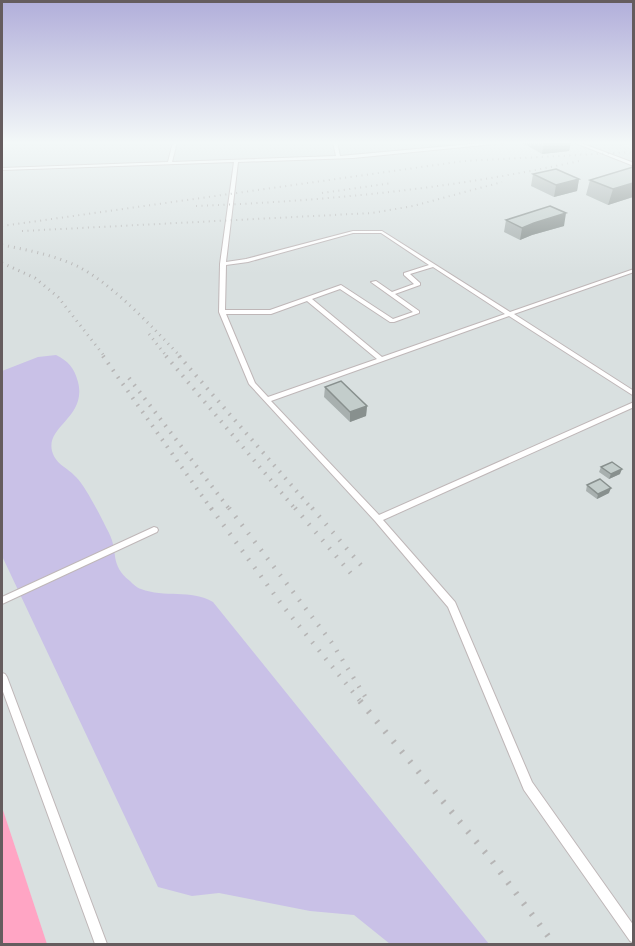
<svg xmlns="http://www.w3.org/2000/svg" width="635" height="946" font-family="Montserrat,sans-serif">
<rect width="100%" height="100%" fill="#e4efef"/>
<!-- industrial -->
<path fill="#d9e0e0" d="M2,142H615L619,144V142H633V146L623,145L634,150L633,944H2Z"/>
<!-- green -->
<path fill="#c9c1e7" d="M56,355C68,361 74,367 78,382C87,417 46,426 52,451C56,465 67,467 76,477C86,487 102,519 109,533C119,553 109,564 130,581C133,584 137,588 141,589C164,598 191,589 213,602L489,944H390L354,915L310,911L219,893L192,896L158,887L2,556V371L38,357Z"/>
<!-- water -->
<path fill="#ffa5c4" d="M2,807L47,944H2Z"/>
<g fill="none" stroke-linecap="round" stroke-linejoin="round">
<defs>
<path id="lane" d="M173,142H177L172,162L336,156L333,142H337L340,156L493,142H506L504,143L353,158L238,162L226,262L246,259L353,231H382L510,312L634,269V272L514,314L634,391V396L509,316L271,401L379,515L634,402V407L383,520L455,602L532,782L634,926V943L630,941L524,790L448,607L375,521L249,384L219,312L220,264L234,162L2,170V168L168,162ZM353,233H381L429,265L404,273V275L414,284L392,292L376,281L371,282L413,312L393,319L341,285L270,310H225L226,265L248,262ZM433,267L505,314L382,357L312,299L340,289L390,322H394L419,313V311L395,294L420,285V283L410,274ZM307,301L377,359L268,397L255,383L226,314H271Z
M573,142H578L634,163V166Z
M154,527L157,528L158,530L157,532L2,604V597Z
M2,673L5,674L7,677L107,944H95L2,689Z"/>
</defs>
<!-- lane casing -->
<use href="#lane" stroke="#bfb7b8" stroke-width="2"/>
<!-- lane -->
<use href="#lane" fill="#fff" fill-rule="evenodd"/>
<!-- rail-far4 -->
<path stroke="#b6b5b5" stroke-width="2" stroke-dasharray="1 4.5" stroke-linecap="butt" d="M322,193L392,183
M196,206C325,201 452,189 579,161
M2,226L464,161L634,152
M22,231L372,213L413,206L502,182"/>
<!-- rail-far3 -->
<path stroke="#b6b5b5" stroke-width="3" stroke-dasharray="1 5" stroke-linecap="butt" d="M2,245C28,250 53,255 77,266C113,284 154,329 181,357
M2,263L35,278L58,297L105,357
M149,334L167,357"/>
<!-- rail-far2 -->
<path stroke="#b6b5b5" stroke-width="4" stroke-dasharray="1.5 7" stroke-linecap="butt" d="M103,356L212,510
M166,356L296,510
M179,356L313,510
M129,378L230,510"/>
<!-- rail-far1 -->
<path stroke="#b6b5b5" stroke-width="4.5" stroke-dasharray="1.5 9" stroke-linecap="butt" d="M211,508L282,605L361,702
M229,508L332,643L366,698
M295,508L354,577
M312,508L366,571"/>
<!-- rail -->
<path stroke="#b6b5b5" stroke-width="6" stroke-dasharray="2 11" stroke-linecap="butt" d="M360,701L489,857L554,944"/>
</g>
<!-- wall -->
<path fill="#a8b0af" d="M521,142H571L569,151L542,154Z
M633,167V197L608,205L586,195L590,180Z
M533,174L579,179L577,191L554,197L531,186Z
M506,220L564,226L532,235L520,240L504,232Z
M325,387L367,406L366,416L350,422L324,397Z
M601,467L620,474L609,479L599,472Z
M587,485L609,493L597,499L586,491Z"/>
<!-- shaded-wall -->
<path fill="#88908e" d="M554,142H571L569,151L542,154L544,143Z
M579,179L577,191L554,197L556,185Z
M633,183V197L608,205L613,189Z
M566,213L564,226L532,235L520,240L522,228L534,223Z
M367,406L366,416L350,422V412Z
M622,469L620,474L609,479L611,474Z
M611,488L609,493L597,499L598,494Z"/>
<!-- building -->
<path fill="#c3cdcb" stroke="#88908e" stroke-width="1.5" d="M633,167V183L613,189L590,180Z
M556,169L579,179L556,185L533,174Z
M550,206L566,213L534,223L522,228L506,220Z
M341,381L367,406L350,412L325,387Z
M612,462L622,469L611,474L601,467Z
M600,479L611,488L598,494L587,485Z"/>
<!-- sky -->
<linearGradient id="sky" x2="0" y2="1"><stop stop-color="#b1aeda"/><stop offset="0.52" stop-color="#f3f8f8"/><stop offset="1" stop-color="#f3f8f8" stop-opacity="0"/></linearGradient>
<rect width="635" height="274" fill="url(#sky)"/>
<!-- border -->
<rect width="635" height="946" fill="none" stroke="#655c5e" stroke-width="6"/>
</svg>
